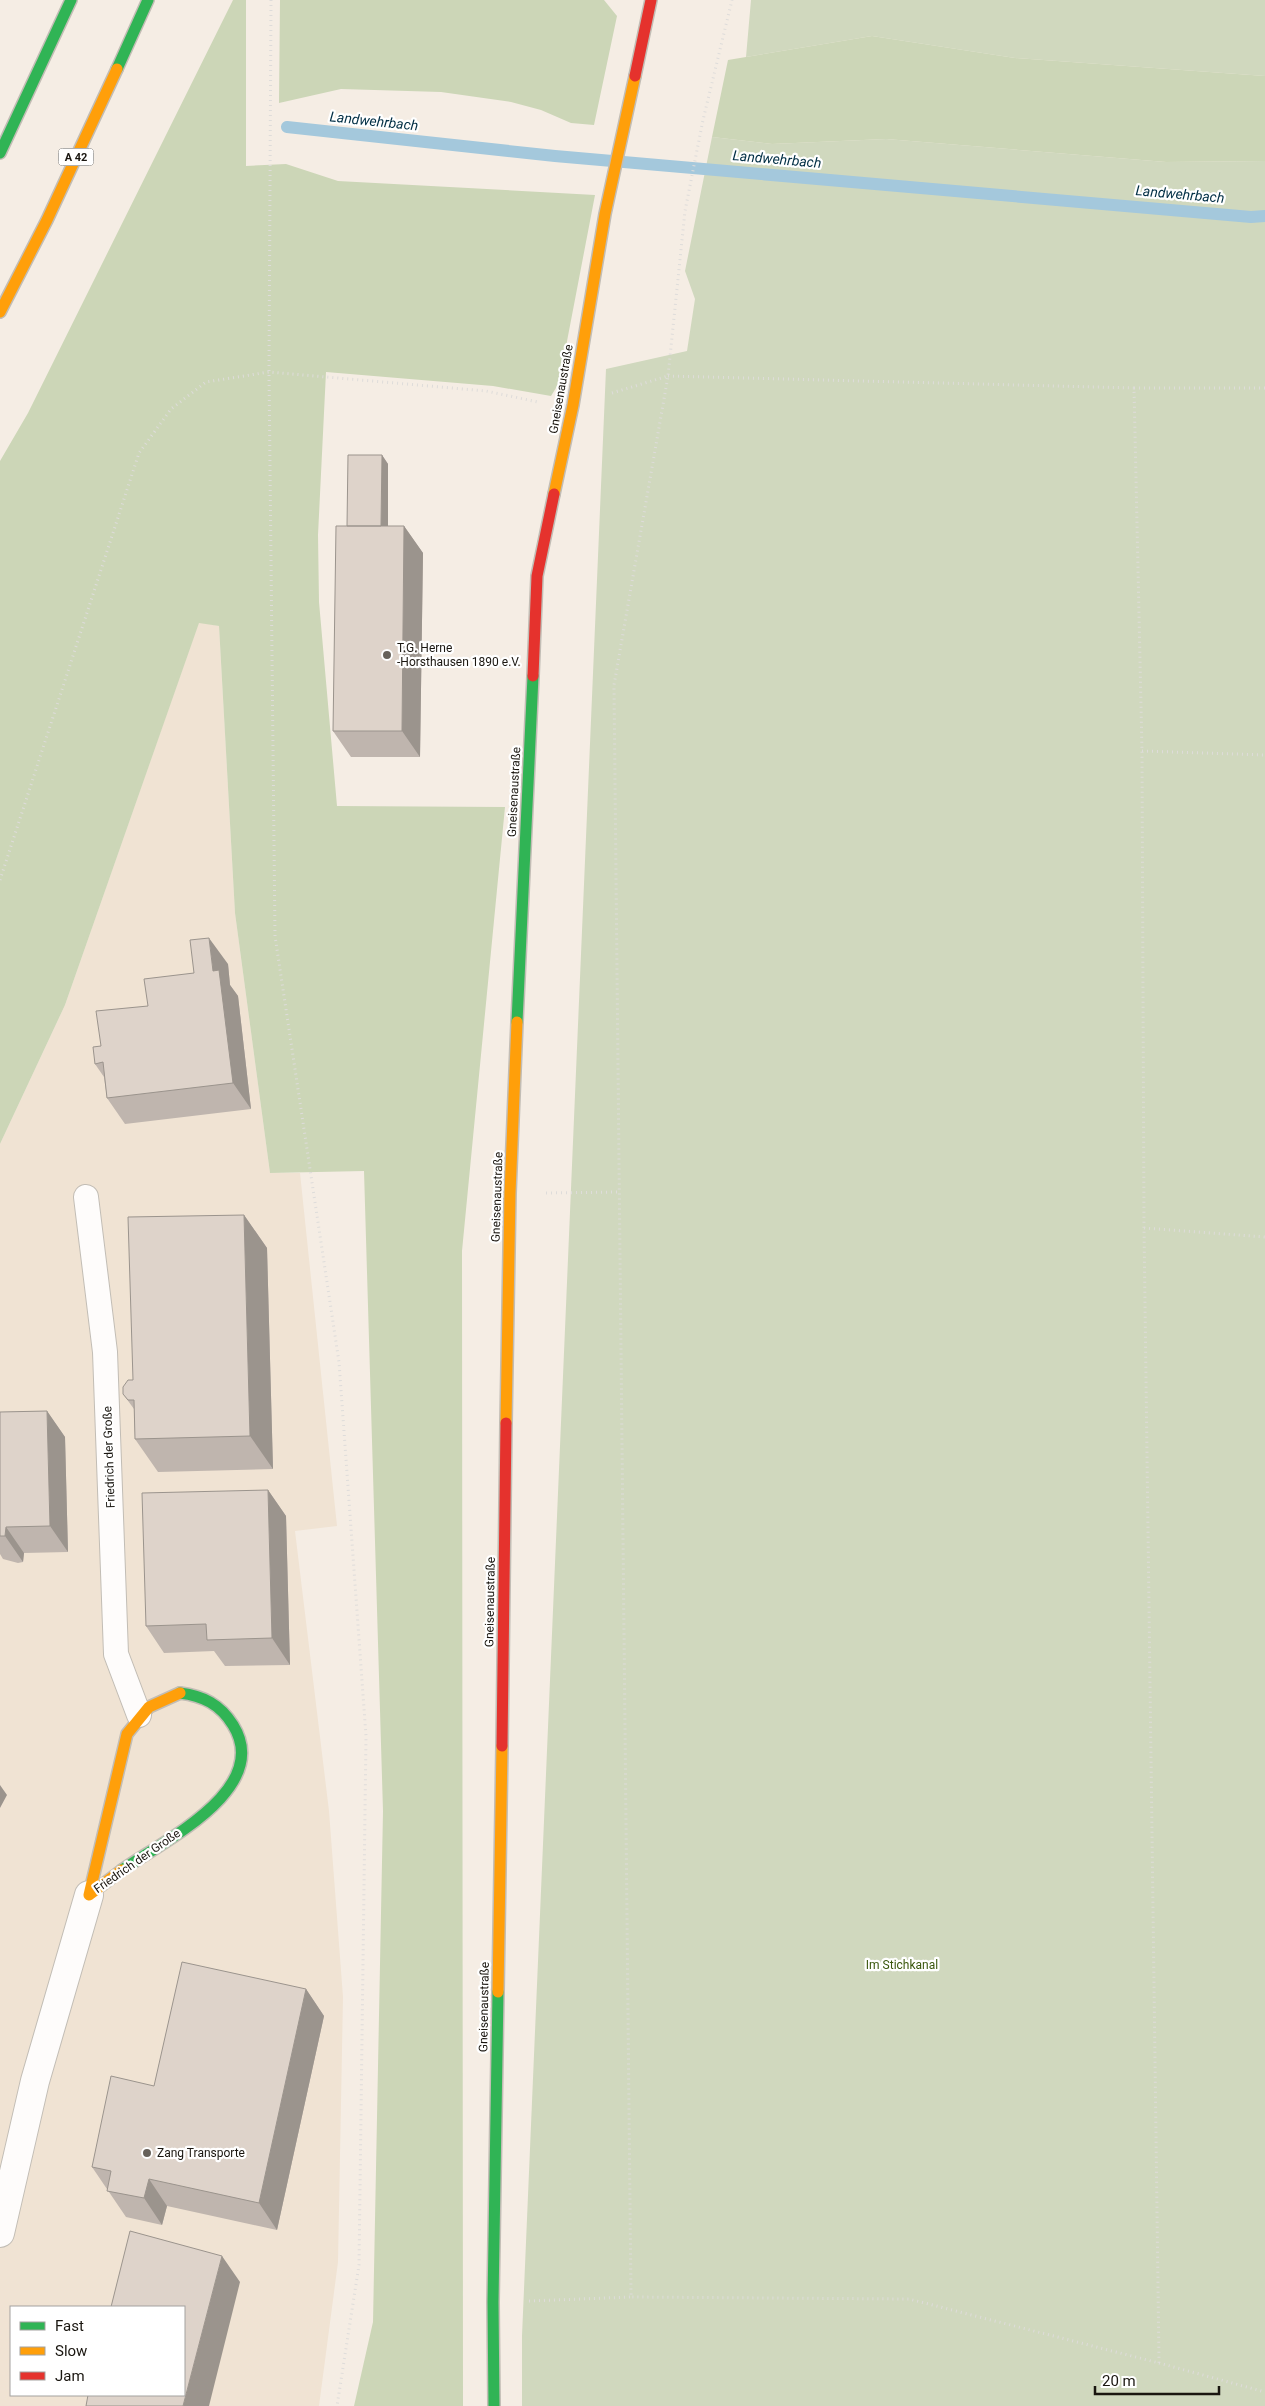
<svg xmlns="http://www.w3.org/2000/svg" width="1265" height="2406" font-family="Roboto,sans-serif">
<rect width="100%" height="100%" fill="#f5ede4"/>
<!-- built -->
<path fill="#f0e3d3" fill-rule="evenodd" d="M199,622L219,626L235,913L270,1173H300L337,1526L295,1531L329,1811L343,1997L338,2262L319,2406H0V1144L65,1005ZM11,2307H184V2395H11Z"/>
<!-- green -->
<path fill="#d0d8be" d="M751,0H1265V76L1015,58L872,36L746,57Z
M712,137L772,144L886,139L1166,162L1265,161V2406H522V2336L606,369L687,351L695,299L685,271Z"/>
<!-- forest -->
<path fill="#ccd6b7" d="M233,0H246V166L286,164L338,181L595,195L559,383L551,396L493,386L326,372L318,535L319,602L337,806L505,807L462,1251L463,2406H354L373,2322L383,1811L364,1171L270,1173L235,913L219,626L199,623L65,1005L0,1144V461L28,413Z
M280,0H604L617,16L594,125L571,123L541,110L511,102L441,92L341,89L279,103Z
M872,36L1015,58L1265,76V161L1166,162L886,139L772,144L712,137L728,60Z"/>
<g fill="none" stroke-linecap="round" stroke-linejoin="round">
<!-- stream -->
<path stroke="#a4c8dc" stroke-width="12" d="M287,127L555,156L1251,217L1265,216"/>
<defs>
<path id="lane" d="M86,1197L105,1352L116,1654L139,1715"/>
<path id="street" d="M0,2233L35,2081L89,1895"/>
<path id="fast" d="M117,69L148,0
M0,153L71,0
M517,1022L533,676
M122,1870C163,1841 273,1789 233,1725C220,1704 203,1696 180,1693
M494,2406L493,2302L498,1992"/>
<path id="slow" d="M0,312L47,220L117,69
M554,494L573,405L605,214L635,76
M506,1423L510,1193L517,1022
M122,1870L89,1895L127,1734L149,1707L180,1693
M498,1992L502,1746"/>
<path id="jam" d="M635,76L651,0
M533,676L537,576L554,494
M502,1746L506,1423"/>
</defs>
<!-- lane casing -->
<use href="#lane" stroke="#c2bdb5" stroke-width="26"/>
<!-- street casing -->
<use href="#street" stroke="#c2bdb5" stroke-width="30"/>
<!-- fast casing -->
<use href="#fast" stroke="#c2bdb5" stroke-width="14"/>
<!-- slow casing -->
<use href="#slow" stroke="#c2bdb5" stroke-width="14"/>
<!-- jam casing -->
<use href="#jam" stroke="#c2bdb5" stroke-width="14"/>
<!-- path -->
<path stroke="#dedcda" stroke-width="3" stroke-dasharray="1 4" stroke-linecap="butt" d="M271,0L269,372L275,936L339,1362L366,1736L359,2265L337,2406
M668,376L1134,388L1142,751L1144,1228L1159,2363L909,2299L631,2297L614,685Z
M1134,388H1265
M612,393L668,376L685,211L703,120L732,0
M1142,751L1265,755
M0,880L139,453L171,409L206,382L269,372L486,391L538,402
M546,1193L620,1192
M1144,1228L1265,1237
M529,2301L631,2297
M1159,2363L1265,2392"/>
<!-- lane -->
<use href="#lane" stroke="#fefcfb" stroke-width="24"/>
<!-- street -->
<use href="#street" stroke="#fefcfb" stroke-width="28"/>
<!-- fast -->
<use href="#fast" stroke="#30b455" stroke-width="11"/>
<!-- slow -->
<use href="#slow" stroke="#ff9f0a" stroke-width="11"/>
<!-- jam -->
<use href="#jam" stroke="#e5322d" stroke-width="11"/>
</g>
<!-- wall -->
<path fill="#bfb5ae" d="M382,455L388,464V526H404L423,553L420,757H351L333,731Z
M228,964L230,985L238,996L251,1109L125,1124L107,1098L104,1077L95,1064L101,1046L148,1006L194,973Z
M244,1215L267,1248L273,1469L158,1472L135,1439L134,1409L123,1394L133,1380Z
M47,1411L65,1437L68,1552L24,1553L23,1562L18,1563L3,1559L0,1554V1412Z
M268,1490L286,1516L290,1665L225,1666L214,1651L164,1653L146,1626Z
M306,1989L324,2016L277,2230L167,2206L162,2225L126,2217L92,2167L154,2086Z"/>
<!-- shaded-wall -->
<path fill="#9b948d" d="M382,455L388,464V535L381,526Z
M404,526L423,553L420,757L402,731Z
M209,938L228,964L230,985L238,996L251,1109L233,1083L213,971Z
M244,1215L267,1248L273,1469L250,1436Z
M47,1411L65,1437L68,1552L50,1526Z
M268,1490L286,1516L290,1665L272,1638Z
M6,1527L24,1553L23,1562L5,1536Z
M0,1785L7,1795L0,1808Z
M306,1989L324,2016L277,2230L259,2203Z
M149,2179L167,2206L162,2225L144,2198Z
M222,2256L240,2282L209,2406H183Z"/>
<!-- building -->
<path fill="#ded3ca" stroke="#9b948d" d="M348,455H382L381,526H347Z
M336,526H404L402,731H333Z
M209,938L213,971L219,970L233,1083L107,1098L103,1062L95,1064L93,1047L101,1046L96,1011L148,1006L144,979L194,973L190,940Z
M244,1215L250,1436L135,1439L134,1400H128L123,1394V1387L128,1380H133L128,1217Z
M47,1411L50,1526L6,1527L5,1536H0V1412Z
M268,1490L272,1638L207,1640L206,1624L146,1626L142,1493Z
M182,1962L306,1989L259,2203L149,2179L144,2198L107,2191L111,2171L92,2167L111,2076L154,2086Z
M130,2231L222,2256L183,2406H86L88,2395H184V2307H111Z"/>
<!-- markers -->
<g fill="#67615a" stroke="#fff" stroke-width="2">
<circle cx="387" cy="655" r="5"/>
<circle cx="147" cy="2153" r="5"/>
</g>
<g text-anchor="middle" stroke-width="4.5" stroke-linejoin="round" paint-order="stroke">
<!-- shield labels -->
<rect fill="#fff" stroke="#5f5c58" stroke-width="1" x="58.5" y="148.5" width="35" height="17" rx="4"/>
<g font-size="11" font-weight="bold" fill="#1a1610">
<text x="76" y="161">A 42</text>
</g>
<!-- street labels -->
<g font-size="12" fill="#1a1610" stroke="#fff">
<text transform="translate(561 389) rotate(-80)" y="4">Gneisenaustraße</text>
<text transform="translate(514 792) rotate(-87)" y="4">Gneisenaustraße</text>
<text transform="translate(497 1197) rotate(-88)" y="4">Gneisenaustraße</text>
<text transform="translate(109 1457) rotate(-92)" y="4">Friedrich der Große</text>
<text transform="translate(490 1602) rotate(-89)" y="4">Gneisenaustraße</text>
<text transform="translate(137 1861) rotate(-35)" y="4">Friedrich der Große</text>
<text transform="translate(484 2007) rotate(-89)" y="4">Gneisenaustraße</text>
</g>
<!-- poi labels -->
<g font-size="12" fill="#1a1610" stroke="#fff" text-anchor="start">
<text x="397" y="652">T.G. Herne<tspan x="397" dy="14">-Horsthausen 1890 e.V.</tspan></text>
<text x="157" y="2157">Zang Transporte</text>
</g>
<!-- park labels -->
<g font-size="12" fill="#39570c" stroke="#fff">
<text x="902" y="1969">Im Stichkanal</text>
</g>
<!-- water labels -->
<g font-size="14" font-style="italic" fill="#002e44" stroke="#fff">
<text transform="translate(374 121) rotate(6)" y="5">Landwehrbach</text>
<text transform="translate(777 159) rotate(5)" y="5">Landwehrbach</text>
<text transform="translate(1180 194) rotate(5)" y="5">Landwehrbach</text>
</g>
</g>
<!-- legend -->
<rect x="10" y="2306" width="175" height="90" fill="#ffffff" stroke="#a3a29f"/>
<rect x="20" y="2322" width="25" height="8" fill="#30b455" stroke="#a3a29f"/>
<text x="55" y="2331" font-size="15" fill="#1a1610">Fast</text>
<rect x="20" y="2347" width="25" height="8" fill="#ff9f0a" stroke="#a3a29f"/>
<text x="55" y="2356" font-size="15" fill="#1a1610">Slow</text>
<rect x="20" y="2372" width="25" height="8" fill="#e5322d" stroke="#a3a29f"/>
<text x="55" y="2381" font-size="15" fill="#1a1610">Jam</text>
<!-- scale -->
<path d="M1095 2386v8h124v-8" fill="none" stroke="#1a1610" stroke-width="2.5"/>
<text x="1102" y="2386" font-size="15" fill="#1a1610" stroke="#ffffff" stroke-width="4" paint-order="stroke">20 m</text>
</svg>
